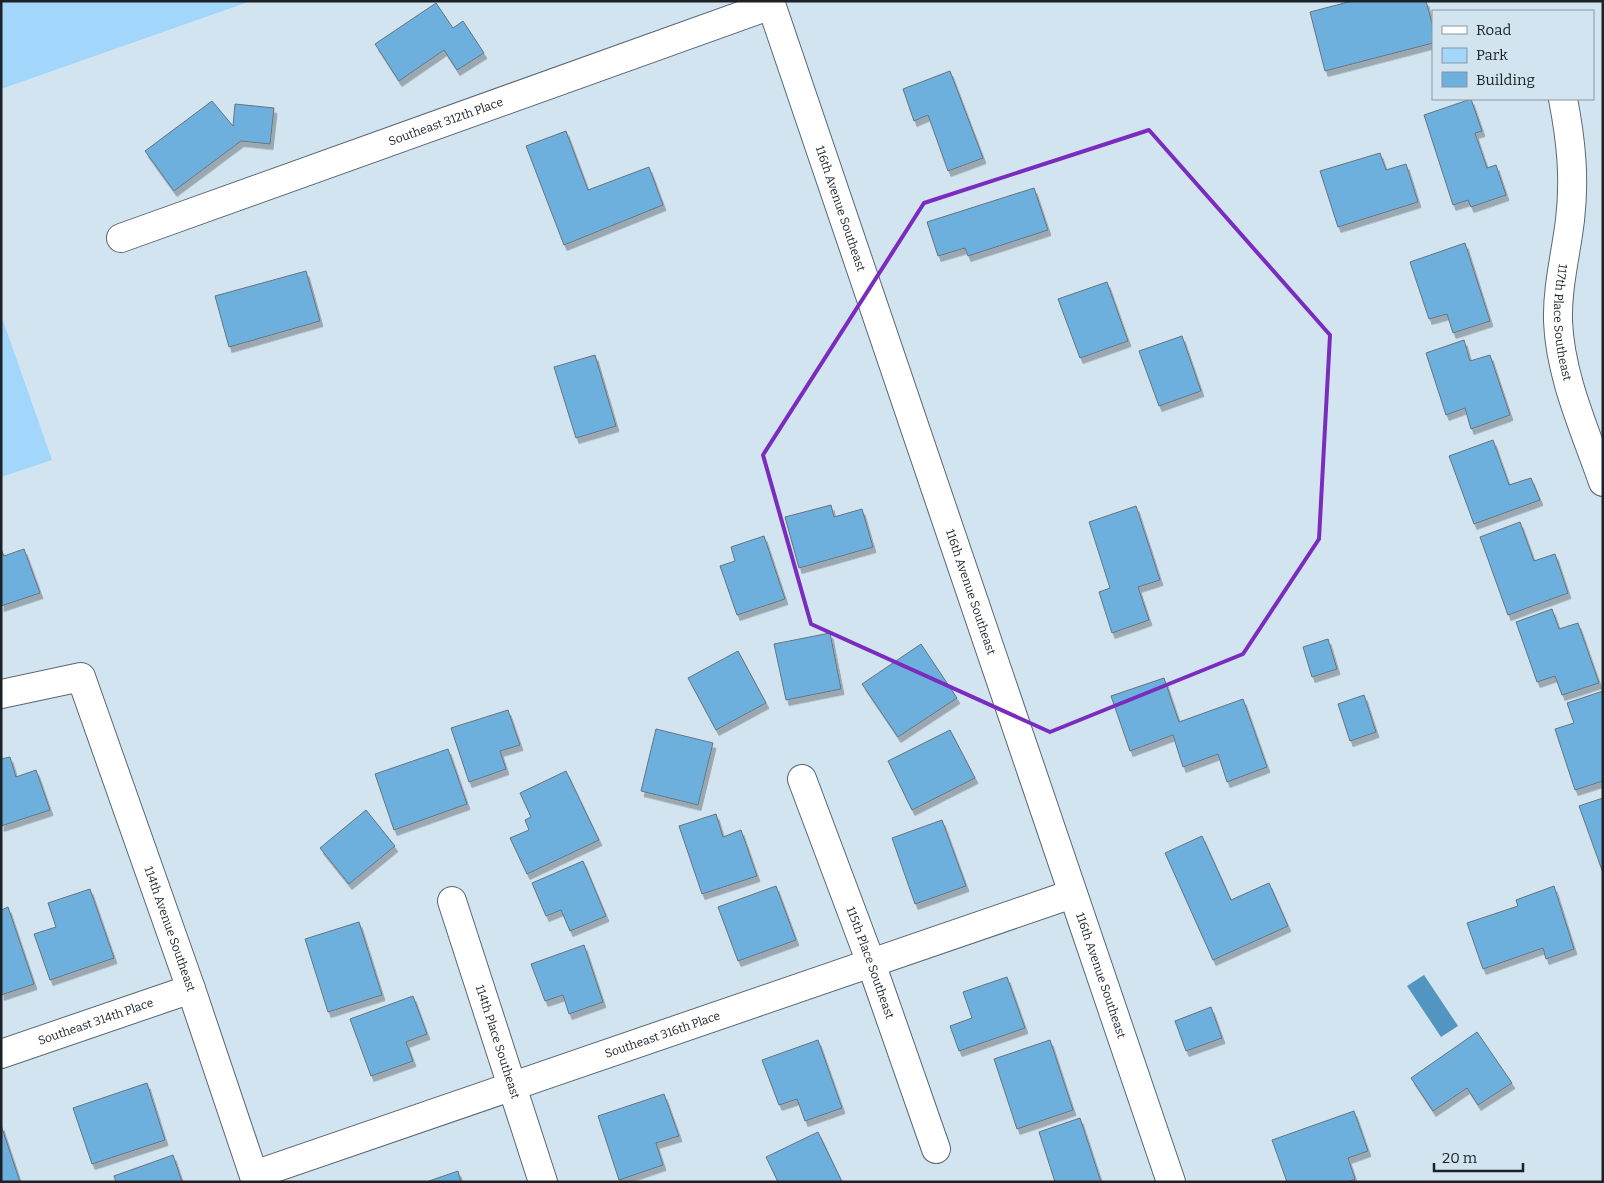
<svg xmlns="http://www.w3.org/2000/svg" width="1604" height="1183" font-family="Bitter,serif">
<defs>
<filter id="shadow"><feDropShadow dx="3" dy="5.5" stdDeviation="0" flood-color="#0004"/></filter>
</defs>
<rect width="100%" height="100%" fill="#d3e4f1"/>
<!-- green -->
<path fill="#a2d6fa" d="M1,1H251L1,89Z
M1,315L52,460L1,477Z"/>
<!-- water -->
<path fill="#5295c1" d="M1424,975L1458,1026L1441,1037L1407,986Z"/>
<!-- building -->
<path fill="#6db0dd" stroke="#65747f" filter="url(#shadow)" d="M1352,1H1426L1433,27V43L1325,71L1310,12Z
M436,3L453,28L463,21L484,53L457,70L444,50L399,81L375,44Z
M950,71L983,158L948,171L928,115L914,121L903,89Z
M1471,99L1482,131L1475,133L1487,168L1496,165L1506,195L1471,207L1468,200L1453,205L1424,115Z
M212,101L233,126L235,104L274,108L270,144L241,141L174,191L145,151Z
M566,131L588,190L649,167L663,205L564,245L526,146Z
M1380,153L1386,170L1406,164L1418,202L1338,227L1320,171Z
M1034,188L1048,230L968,256L965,248L938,256L927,222Z
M1465,243L1490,321L1453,333L1447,314L1429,319L1410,262Z
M306,271L320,321L229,347L215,296Z
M1107,282L1128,341L1080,358L1058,299Z
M1182,336L1201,391L1159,406L1139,351Z
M1464,340L1470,361L1490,355L1510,415L1471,429L1465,408L1446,415L1426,353Z
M595,355L616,426L576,438L554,367Z
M1493,440L1509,485L1531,478L1540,500L1474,524L1449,456Z
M831,505L834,517L862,509L873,547L799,568L785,517Z
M1136,506L1160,580L1138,587L1149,620L1112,633L1099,592L1110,588L1089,522Z
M1520,522L1534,561L1555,554L1568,593L1508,615L1480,537Z
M764,536L785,599L737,615L720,566L735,561L731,547Z
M1,549L4,556L24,549L40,593L1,606Z
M1552,609L1559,629L1578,623L1599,683L1562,695L1555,676L1537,682L1516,622Z
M830,633L841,689L786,700L774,644Z
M1328,639L1337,669L1312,677L1303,647Z
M921,644L957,698L898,737L862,684Z
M738,651L766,703L716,730L688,678Z
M1164,678L1179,722L1243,699L1267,767L1227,782L1218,754L1183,767L1173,735L1130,751L1111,696Z
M1603,691V781L1575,790L1555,729L1574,723L1567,703Z
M1364,695L1376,732L1350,741L1338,704Z
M508,710L520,745L500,751L506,769L469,782L451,728Z
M656,729L713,743L698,805L641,791Z
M950,730L975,778L912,810L888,761Z
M448,749L467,804L394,830L375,774Z
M10,757L16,777L36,770L50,810L1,826V759Z
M566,771L599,840L527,874L510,838L529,830L525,820L531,817L520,793Z
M1603,798V873L1579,806Z
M366,810L395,846L349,884L320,848Z
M716,814L723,837L741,830L757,876L702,894L679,826Z
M942,820L966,886L915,904L892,838Z
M1202,836L1231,900L1269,883L1288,926L1213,960L1165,853Z
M583,861L606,916L570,931L561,910L546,916L532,883Z
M776,886L796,940L738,961L718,907Z
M1554,886L1574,949L1546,959L1543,948L1483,969L1467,923L1518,906L1516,900Z
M90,889L114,958L50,980L34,934L56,927L48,903Z
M8,907L34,984L1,995V910Z
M359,922L382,995L328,1012L305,939Z
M584,945L603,1002L569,1014L563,995L545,1001L531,964Z
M1007,977L1025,1028L959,1051L950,1026L972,1018L963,992Z
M413,996L427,1034L406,1042L413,1061L371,1076L350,1019Z
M1211,1007L1222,1038L1186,1051L1175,1021Z
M1477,1032L1512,1083L1478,1105L1467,1088L1433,1111L1411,1078Z
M818,1040L842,1108L805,1121L797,1099L779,1105L762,1060Z
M1050,1040L1073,1110L1017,1129L994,1059Z
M147,1083L165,1140L92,1164L73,1108Z
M664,1094L679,1136L656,1143L663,1165L619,1180L598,1116Z
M1354,1111L1368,1151L1348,1158L1355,1179L1347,1182H1287L1272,1140Z
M1080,1118L1101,1182H1055L1039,1132Z
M1,1125L20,1182H1Z
M818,1132L842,1182H778L766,1157Z
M173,1155L182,1182H116L114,1176Z
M458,1171L461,1182H426Z"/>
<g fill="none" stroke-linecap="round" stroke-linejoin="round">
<defs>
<g id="minor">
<path id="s1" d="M770,1L1171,1182"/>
<path id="s2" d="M1563,99C1571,140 1575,178 1570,220C1566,254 1557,287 1558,321C1560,376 1585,430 1603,482"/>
<path id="s3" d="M121,238L771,5"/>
<path id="s4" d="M1,694L81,677L191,989L256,1182"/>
<path id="s5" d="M802,779L871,963L936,1149"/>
<path id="s6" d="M452,901L543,1182"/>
<path id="s7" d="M1,1054L191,989"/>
<path id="s8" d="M254,1175L1072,894"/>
</g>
</defs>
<!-- minor casing -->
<use href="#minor" stroke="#586772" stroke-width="30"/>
<!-- minor -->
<use href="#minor" stroke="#fff" stroke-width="28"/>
</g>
<!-- marked area -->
<path fill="none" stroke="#7b2cbf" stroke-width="4" stroke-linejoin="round" d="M1149,130L1330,335L1319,539L1243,654L1050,732L811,624L763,455L924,203Z"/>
<g text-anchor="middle" stroke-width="4.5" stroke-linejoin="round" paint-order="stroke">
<!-- street labels -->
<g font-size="12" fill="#1b2125" stroke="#d3e4f1">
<text dy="4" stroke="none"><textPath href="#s3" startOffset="345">Southeast 312th Place</textPath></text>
<text dy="4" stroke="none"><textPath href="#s1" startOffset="219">116th Avenue Southeast</textPath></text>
<text dy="4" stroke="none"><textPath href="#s2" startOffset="225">117th Place Southeast</textPath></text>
<text dy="4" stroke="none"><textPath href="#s1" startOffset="624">116th Avenue Southeast</textPath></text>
<text dy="4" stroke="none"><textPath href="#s4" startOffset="349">114th Avenue Southeast</textPath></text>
<text dy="4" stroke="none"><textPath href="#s5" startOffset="196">115th Place Southeast</textPath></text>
<text dy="4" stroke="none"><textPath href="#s1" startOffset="1029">116th Avenue Southeast</textPath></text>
<text dy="4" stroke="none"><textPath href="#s7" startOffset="100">Southeast 314th Place</textPath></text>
<text dy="4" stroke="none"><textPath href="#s8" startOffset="432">Southeast 316th Place</textPath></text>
<text dy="4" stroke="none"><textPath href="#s6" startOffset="148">114th Place Southeast</textPath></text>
</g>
</g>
<!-- border -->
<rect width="1604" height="1183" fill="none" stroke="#1b2125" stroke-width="5"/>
<!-- legend -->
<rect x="1432" y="10" width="162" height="90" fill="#d3e4f1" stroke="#89969f"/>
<rect x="1442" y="26" width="25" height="8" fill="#ffffff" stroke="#89969f"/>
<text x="1476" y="35" font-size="15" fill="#1b2125">Road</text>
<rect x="1442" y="48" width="25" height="15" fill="#a2d6fa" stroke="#89969f"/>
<text x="1476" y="60" font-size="15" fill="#1b2125">Park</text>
<rect x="1442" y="72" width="25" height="15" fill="#6db0dd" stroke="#89969f"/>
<text x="1476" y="85" font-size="15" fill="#1b2125">Building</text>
<!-- scale -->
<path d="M1434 1163v8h89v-8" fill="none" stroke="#1b2125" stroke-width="2.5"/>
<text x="1442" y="1163" font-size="15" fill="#1b2125" stroke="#d3e4f1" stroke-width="4" paint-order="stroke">20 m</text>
</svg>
